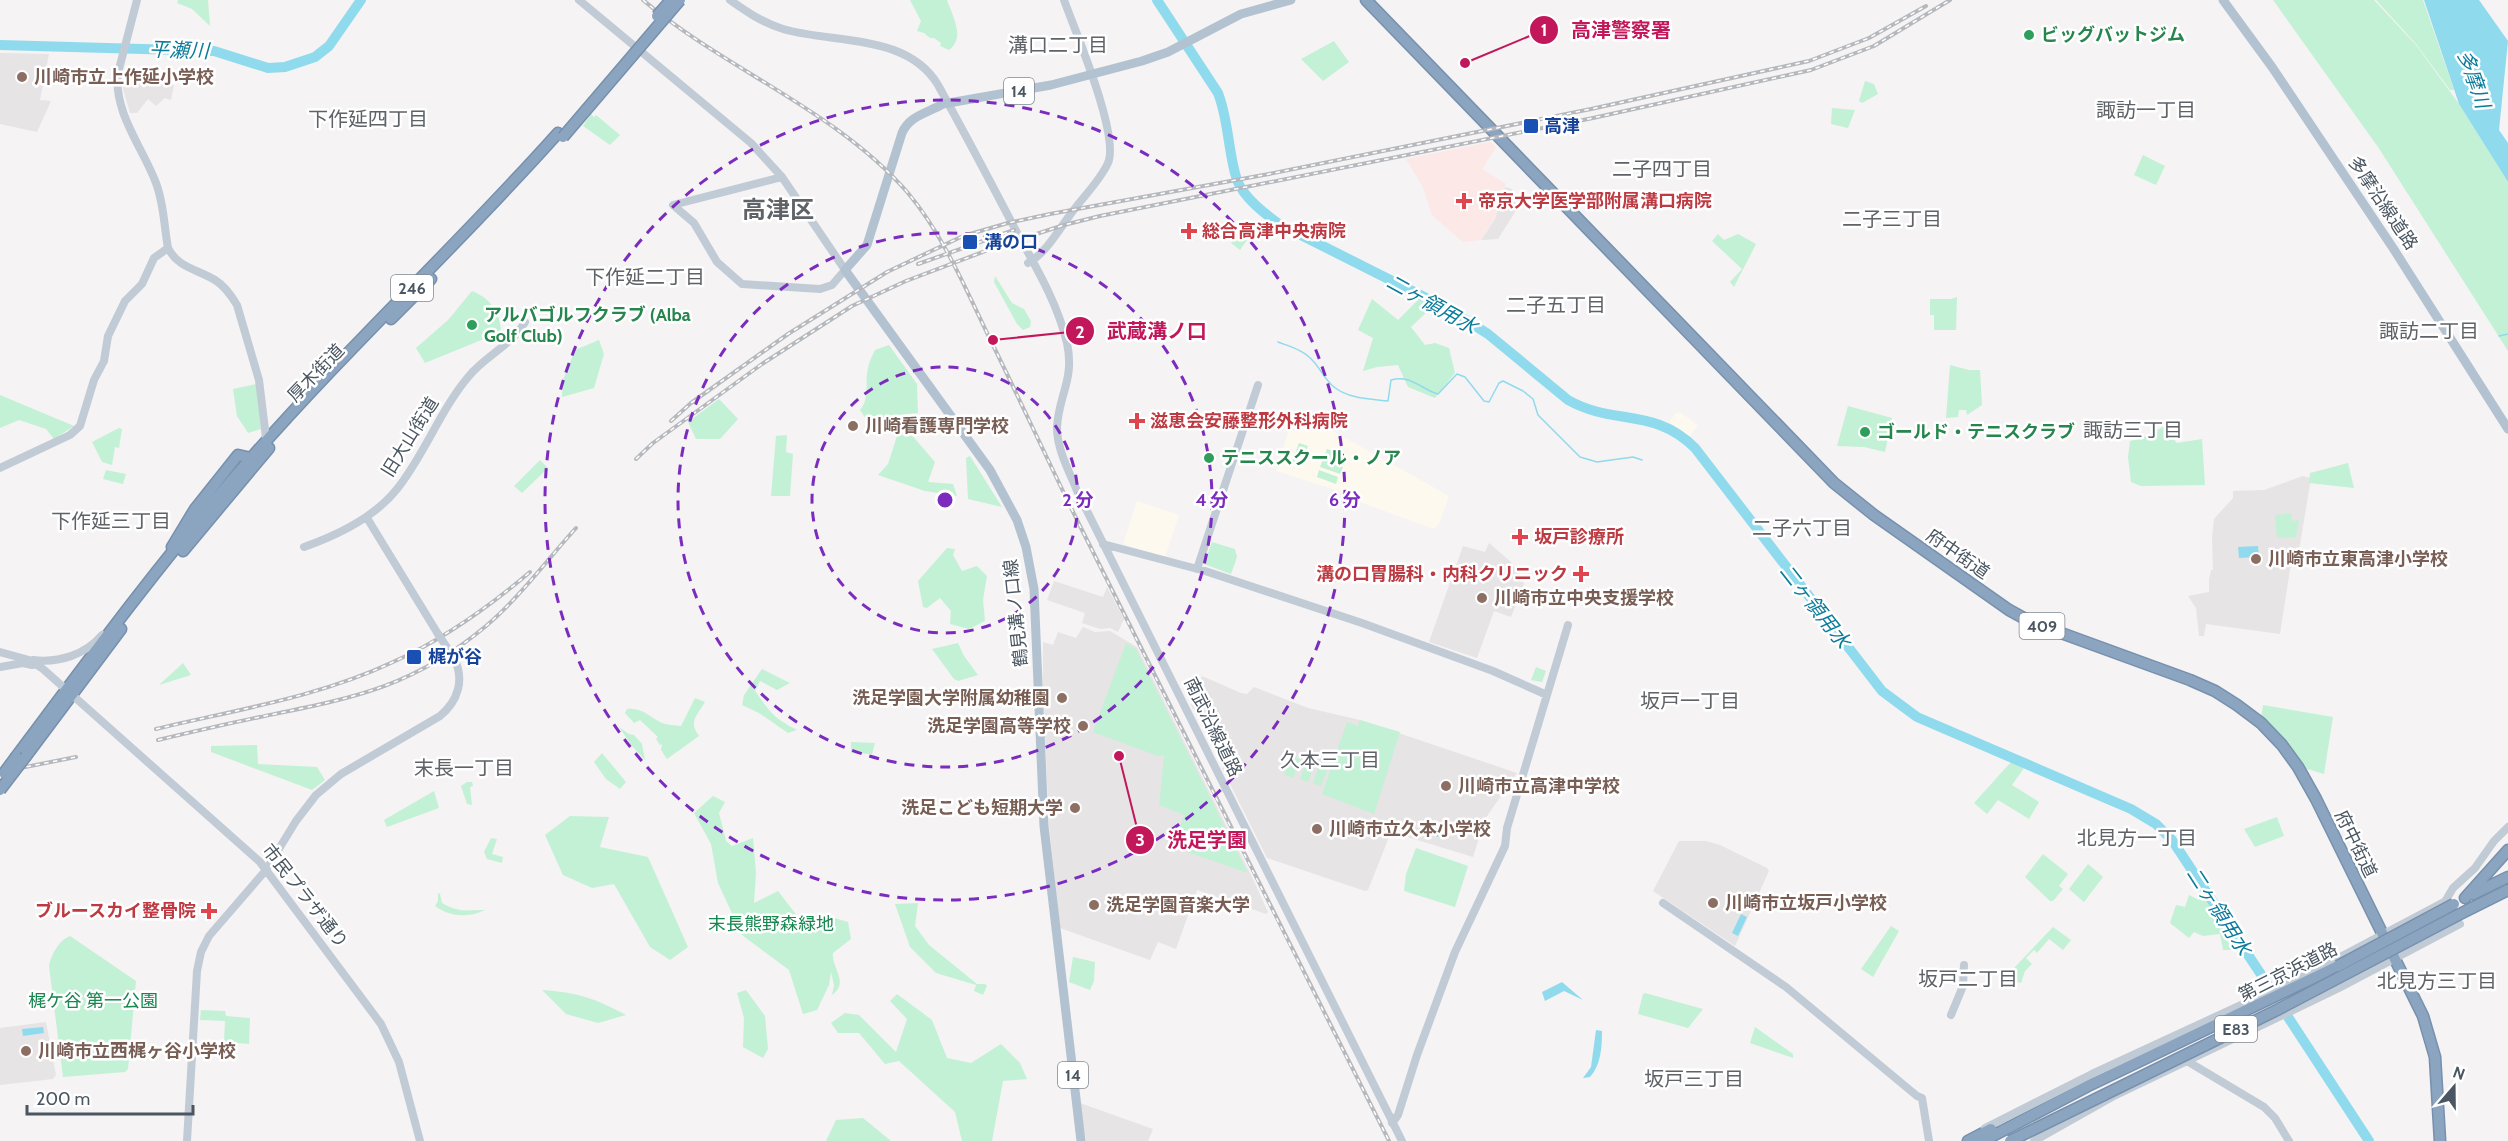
<svg xmlns="http://www.w3.org/2000/svg" width="2508" height="1141" font-family="Cabin,'Noto Sans JP',sans-serif">
<rect width="100%" height="100%" fill="#f5f3f3"/>
<!-- commercial -->
<path fill="#fdf9ef" d="M1680,412L1698,425L1689,437L1669,422L1676,413Z
M1306,416L1449,496L1439,524L1434,529L1354,500L1351,495L1276,471L1288,433L1303,427Z
M1137,501L1179,515L1165,557L1123,544Z"/>
<!-- education -->
<path fill="#e6e4e5" d="M0,53L49,54L40,100L51,101L37,132L0,124Z
M123,81L174,85L171,100L165,98L156,106L148,99L137,113H130L123,89Z
M1505,187L1512,189L1517,209L1498,239L1481,240L1495,219Z
M2303,476L2311,478L2297,563H2291L2280,634L2206,624L2204,636H2199L2196,608L2188,596L2209,592V580L2211,570H2213L2212,538L2214,519L2233,498V491L2264,490Z
M1489,543L1511,562L1524,584L1511,617L1494,611L1477,658L1429,642L1463,546L1485,552Z
M1054,581L1103,597L1107,587L1124,619L1118,632L1110,628L1100,629L1082,623L1085,613L1047,600Z
M1083,627L1095,632L1110,631L1137,647L1252,877L1268,912L1266,914L1197,890L1176,949L1158,942L1150,960L1060,928L1049,825L1043,688V642L1053,645L1058,632L1076,638Z
M1202,676L1241,693L1247,694L1254,687L1308,708L1360,720L1517,773L1485,819L1473,857L1391,832L1368,890L1365,891L1267,858L1222,768L1229,762L1222,758L1191,705Z
M1679,841H1706L1720,845L1767,868L1769,871L1735,946L1653,891Z
M46,1022L56,1075L53,1079L0,1085V1028Z
M1080,1103L1153,1129L1148,1141H1086Z"/>
<!-- medical -->
<path fill="#fce8e6" d="M1490,142L1496,147L1482,169L1506,184L1495,218L1480,240L1463,242L1432,215L1423,187L1406,159Z"/>
<!-- green -->
<path fill="#c3f1d5" d="M178,0H208L210,26L192,9L177,3Z
M910,0H947C952,15 966,38 949,50L940,46L941,43L934,38H930L924,33L917,31L921,21Z
M2273,0H2374L2416,45L2459,104L2508,182V351L2378,147Z
M2376,0H2423L2454,90H2450L2416,44Z
M1334,41L1349,62L1323,81L1301,59Z
M1865,81L1874,84L1878,94L1862,103L1859,101Z
M1832,108L1855,110L1848,128L1831,124Z
M591,114L594,117L596,115L620,135L610,145L583,126Z
M2143,155L2165,166L2156,185L2134,175Z
M1244,229L1251,234L1240,250L1231,243Z
M1718,234L1724,240L1738,234L1756,244L1734,287L1730,282L1742,269L1712,241Z
M995,276L1012,303L1024,309L1031,321L1030,327L1023,330L1017,324L994,282Z
M472,291C489,297 501,313 501,332L425,363L416,348L448,320Z
M1957,297L1956,330H1934V315H1930V299H1951Z
M1372,299L1398,320L1418,300L1432,307L1411,327L1425,345L1435,343L1449,348L1455,373L1435,398L1408,387L1398,365L1377,367L1363,371L1373,338L1358,330Z
M599,340L604,354L594,388L562,397L563,380L575,350Z
M889,345L917,384L918,413L888,416L872,428L860,410C871,396 864,384 868,368C869,362 872,356 875,350Z
M1950,365L1969,370H1980L1982,405L1967,415L1966,410H1959L1958,417L1946,418Z
M256,384L261,429L248,433L237,416L233,389Z
M0,395L74,426L54,439L46,429L19,420L0,428Z
M719,399L738,419L720,439H696L688,422Z
M1848,406L1892,418L1885,452L1864,447L1837,446Z
M2163,427L2177,443L2202,439L2205,485L2141,486L2131,482L2128,457L2130,441L2142,438Z
M119,428L122,429L119,448L115,447L112,465L102,462L92,442Z
M910,433L935,462L928,482L953,484L957,496L925,491L878,475L888,464L897,436Z
M787,435L786,452L793,454L790,496H771L776,436Z
M1299,443L1308,446L1301,465L1292,462Z
M1327,449L1347,456L1344,464L1324,457Z
M970,456L1002,507L968,499L966,458Z
M1323,459L1343,467L1340,474L1320,467Z
M540,460L548,468L522,493L514,486Z
M2348,463L2354,488L2309,483L2310,473Z
M106,470L126,474L123,484L103,479Z
M1319,470L1338,477L1336,484L1317,477Z
M2291,513L2292,521L2299,520L2296,537L2277,538L2275,515Z
M1212,542L1235,549L1237,557L1231,574L1204,564Z
M947,548L955,549L953,555L962,571L977,566L987,576L983,600L985,621L969,629L950,624L951,611L940,598L927,608L923,607L918,581Z
M958,643L964,656L978,675L958,681L954,679L932,649Z
M1126,643L1136,649L1248,873L1173,847L1184,815L1159,805L1164,755L1158,756L1093,732Z
M183,663L191,675L159,685Z
M1536,667L1546,671L1542,682L1531,680Z
M762,669L790,683L777,690L760,681L755,691C770,712 773,718 797,730L788,733L759,713L742,705L744,695Z
M695,698L705,702C697,716 688,721 699,736L667,759L661,750L662,744L660,745L656,739L658,737L640,720L634,723L625,713L627,709C642,707 649,717 662,723C668,725 675,725 681,726Z
M2263,705L2333,717L2324,774L2304,768L2261,718Z
M1360,720L1400,732L1374,814L1322,794L1347,722L1358,726Z
M619,727L629,734L634,735L642,744L645,760L632,746Z
M851,742L875,743L872,754L851,753Z
M257,745L258,764L317,767L325,780L312,790L211,752V746Z
M602,753L626,782L620,789L606,779L594,762Z
M1291,756L1300,759L1293,778L1284,775Z
M1307,760L1315,763L1308,782L1300,779Z
M2011,762L2024,768L2012,785L2039,802L2029,819L1998,800L1987,814L1974,803Z
M1319,765L1328,768L1321,786L1313,783Z
M467,782H472L473,786L470,787L472,805L467,804L461,786Z
M434,791L439,808L387,827L384,820Z
M713,796L725,802L719,813L726,841L732,846L753,838L756,873L754,903L778,891L808,930L821,914L848,922L851,939L833,953C831,968 850,982 832,995L834,985L831,972L829,985L817,1010L803,1014L789,970L742,935L718,883L711,844L694,813Z
M570,816L609,817L600,847L648,857L688,947L670,960L650,947L614,884L592,888L563,875L545,835Z
M2277,817L2284,836L2255,847L2244,829Z
M491,838L497,839L492,854L503,857L502,863L487,859L484,852Z
M1416,848L1468,866L1455,907L1404,891L1406,874Z
M2043,854L2068,874L2059,886L2063,889L2053,901H2050L2025,877Z
M2088,864L2103,877L2084,902L2069,889Z
M2202,892L2239,950H2223L2220,934L2203,936L2194,932L2189,938L2170,923L2176,905L2185,907L2189,895L2199,900Z
M438,893L440,894L442,903C458,913 469,910 485,910C468,918 450,917 435,906L438,901Z
M918,903L915,926L929,945L977,984H985L987,986L983,995L974,991L976,985L936,973L910,947L895,904Z
M1891,926L1899,931L1873,977L1861,969Z
M2053,927L2071,940L2063,950L2049,939L2037,953L2034,950L2026,958L2032,964L2025,971L2021,983L2010,980L2015,967Z
M70,936L136,981L128,1069L125,1072L63,1077L49,966C51,955 59,940 70,936Z
M1073,957L1095,962L1094,981L1090,990L1069,982Z
M542,990C576,992 597,999 626,1015L598,1023L566,1014Z
M746,990L765,1016L768,1049L763,1058L743,1047L744,1018L737,993Z
M1645,993L1703,1009L1688,1028L1638,1014L1643,994Z
M897,994L932,1020L947,1058L971,1063L1001,1044L1020,1063L1027,1079L1003,1081L992,1141H962L955,1112L899,1061L885,1064L859,1033H838L831,1023L845,1013L859,1015L896,1052L907,1019L890,1001Z
M201,1010L225,1011L226,1016L250,1018L249,1044L224,1042L225,1021L200,1020Z
M1755,1027L1793,1054V1058L1750,1043Z
M863,1118L891,1141H826L836,1120Z"/>
<!-- water -->
<path fill="#90daee" d="M2424,0H2479L2508,41L2499,130L2508,143V182L2459,104Z
M2258,546L2259,557L2239,558L2238,547Z
M1423,820L1442,827L1438,837L1419,830Z
M1741,914L1747,917L1738,936L1732,933Z
M1562,982L1583,1000L1564,991L1545,1001L1542,992Z
M43,1027L44,1033L23,1036L22,1029Z
M1596,1030L1602,1031C1602,1047 1601,1065 1590,1077L1583,1078L1591,1067Z"/>
<g fill="none" stroke-linecap="round" stroke-linejoin="round">
<!-- stream -->
<path stroke="#90daee" stroke-width="1.5" d="M2499,336L2508,334
M1278,342C1291,347 1304,350 1314,362C1321,370 1326,381 1334,387C1349,399 1370,399 1388,401L1391,380C1411,374 1422,390 1438,394L1457,374L1465,377L1484,401L1489,402L1499,383L1503,381L1523,391L1533,399L1538,415L1580,457L1597,462L1633,457L1642,460"/>
<!-- river -->
<path stroke="#90daee" stroke-width="10" d="M1157,0L1218,93C1229,121 1228,153 1237,180C1244,198 1264,213 1279,224L1450,310L1488,334L1568,400C1614,426 1654,407 1695,448L1882,691L1917,717L2131,809L2156,824L2172,840L2270,988
M0,45L214,51L268,68L285,67L315,57L329,46L361,0
M2288,1017L2369,1141"/>
<defs>
<path id="highway" d="M1366,0L1834,483L1874,515L2009,610L2031,622L2190,680L2215,691L2237,705L2261,723L2282,745L2298,767L2316,799L2423,1016L2435,1057L2440,1141
M391,319L431,279
M172,547L195,509L238,455L251,458
M183,551L269,448
M26,756L121,629
M16,757C92,655 168,552 252,457C350,345 459,244 558,133
M2473,894L2508,877
M2465,898L2508,850
M2460,914L2508,890
M1968,1141L1991,1129
M1983,1141L2088,1086L2338,966"/>
</defs>
<!-- highway casing -->
<use href="#highway" stroke="#7690ad" stroke-width="13"/>
<!-- secondary -->
<path stroke="#c1cbd6" stroke-width="8" d="M137,0L118,73C113,112 143,148 156,183C164,204 164,226 168,248C178,268 197,269 215,280C225,286 231,295 237,305L259,380L267,446
M579,0L751,143L782,177L845,270L832,285L820,289L742,284L717,262L694,223L673,205L782,177
M730,0C747,12 763,23 783,29C834,44 907,33 938,85C964,132 989,179 1014,227C1034,264 1057,301 1067,343C1075,380 1058,396 1057,428C1057,450 1070,473 1078,493L1402,1141
M1028,263C1045,254 1058,231 1070,215C1081,199 1100,181 1108,163C1120,135 1075,31 1064,0
M0,468L70,435L80,426L94,380L104,361L108,336L125,301L142,284L154,258L168,248
M367,518L438,634
M1103,544L1205,571L1362,623L1493,671L1547,695
M304,547C338,535 374,518 397,489C425,454 440,410 469,376C485,356 512,345 525,322
M1197,569L1258,385
M0,652L29,660L43,669L260,862L381,1024L399,1062L420,1141
M33,660C59,663 85,655 102,635
M0,667L23,663L32,665
M1663,903L1786,987L1917,1096L1922,1098L1929,1141
M2439,912L2453,888L2475,868L2494,841L2508,827
M1951,1015L1963,986L1964,965
M2187,1061L2264,1107L2275,1118L2289,1141
M1392,1123L1398,1115L1417,1055L1455,952L1505,846L1507,828L1568,625
M1985,1128L2092,1074L2312,972L2444,902
M187,1141L197,971L201,952L209,936L266,870L296,821L316,795L341,774L440,716C458,701 465,680 454,658
M2034,1141L2112,1097L2339,988L2460,924"/>
<!-- primary -->
<path stroke="#b3c2d1" stroke-width="9" d="M2223,0L2272,67L2393,248L2508,429
M1081,1141L1044,826L1034,589L1026,547L1017,520L990,470L845,270L867,245L902,133C909,116 927,113 943,104L1051,85L1142,61L1168,52L1241,14L1291,0"/>
<!-- highway -->
<use href="#highway" stroke="#8ba5c1" stroke-width="10"/>
<defs>
<path id="rail" d="M643,0C726,70 836,110 908,193C944,236 966,290 990,339C1020,400 1048,461 1078,522C1181,729 1285,935 1389,1141
M918,264L1014,230
M671,421L691,403L788,334L887,272L963,236L1008,223L1050,214L1269,174L1591,109L1809,61L1869,38L1926,6
M636,459L653,443L762,364L852,306L906,281L996,247L1064,225L1100,216L1593,118L1811,70L1874,46L1950,0
M156,729C235,710 319,697 393,662C440,641 490,606 530,572
M158,740C192,732 226,724 260,717C352,698 412,688 486,626C520,597 546,561 576,528
M0,772L76,757"/>
</defs>
<!-- rail casing -->
<use href="#rail" stroke="#b5b8bd" stroke-width="4"/>
<!-- rail -->
<use href="#rail" stroke="#fff" stroke-width="1.5" stroke-dasharray="4.5" stroke-linecap="butt"/>
<defs>
<path id="highway-bridge" d="M657,16L671,0
M563,137L680,0
M4,773L16,757
M0,790L26,756
M2338,966L2454,904
M2010,1141L2277,1010L2460,914"/>
</defs>
<!-- highway-bridge casing -->
<use href="#highway-bridge" stroke="#7690ad" stroke-width="13" stroke-linecap="butt"/>
<!-- secondary-bridge -->
<path stroke="#c1cbd6" stroke-width="8" d="M438,634L454,658"/>
<!-- highway-bridge -->
<use href="#highway-bridge" stroke="#8ba5c1" stroke-width="10"/>
</g>
<!-- distance rings -->
<g fill="none" stroke="#7b2cbf" stroke-width="3" stroke-dasharray="10 8">
<circle cx="945" cy="500" r="133"/>
<circle cx="945" cy="500" r="267"/>
<circle cx="945" cy="500" r="400"/>
</g>
<!-- markers -->
<g fill="#2e9e5b" stroke="#fff" stroke-width="2">
<circle cx="2029" cy="35" r="6"/>
<circle cx="472" cy="325" r="6"/>
<circle cx="1865" cy="432" r="6"/>
<circle cx="1209" cy="458" r="6"/>
</g>
<g fill="#8d6e63" stroke="#fff" stroke-width="2">
<circle cx="22" cy="77" r="6"/>
<circle cx="853" cy="426" r="6"/>
<circle cx="2256" cy="559" r="6"/>
<circle cx="1482" cy="598" r="6"/>
<circle cx="1062" cy="698" r="6"/>
<circle cx="1083" cy="726" r="6"/>
<circle cx="1446" cy="786" r="6"/>
<circle cx="1075" cy="808" r="6"/>
<circle cx="1317" cy="829" r="6"/>
<circle cx="1713" cy="903" r="6"/>
<circle cx="1094" cy="905" r="6"/>
<circle cx="26" cy="1051" r="6"/>
</g>
<g fill="#1a4fb4" stroke="#fff" stroke-width="2">
<rect x="1523" y="118" width="16" height="16" rx="3"/>
<rect x="962" y="234" width="16" height="16" rx="3"/>
<rect x="406" y="649" width="16" height="16" rx="3"/>
</g>
<g fill="#e0444e" stroke="#fff" stroke-width="2">
<path d="M1461 192h6v6h6v6h-6v6h-6v-6h-6v-6h6z"/>
<path d="M1186 222h6v6h6v6h-6v6h-6v-6h-6v-6h6z"/>
<path d="M1134 412h6v6h6v6h-6v6h-6v-6h-6v-6h6z"/>
<path d="M1517 528h6v6h6v6h-6v6h-6v-6h-6v-6h6z"/>
<path d="M1578 565h6v6h6v6h-6v6h-6v-6h-6v-6h6z"/>
<path d="M206 902h6v6h6v6h-6v6h-6v-6h-6v-6h6z"/>
</g>
<g text-anchor="middle" stroke-width="5" stroke-linejoin="round" paint-order="stroke">
<!-- shield labels -->
<g fill="#fff" stroke="#808990" stroke-width="1.5">
<rect x="1004" y="78" width="30" height="26" rx="4.5"/>
<rect x="391" y="275" width="42" height="26" rx="4.5"/>
<rect x="2019.5" y="613" width="45" height="26" rx="4.5"/>
<rect x="2215" y="1016" width="42" height="26" rx="4.5"/>
<rect x="1058" y="1062" width="30" height="26" rx="4.5"/>
</g>
<g font-size="16" font-weight="bold" fill="#4a5661">
<text x="1019" y="97">14</text>
<text x="412" y="294">246</text>
<text x="2042" y="632">409</text>
<text x="2236" y="1035">E83</text>
<text x="1073" y="1081">14</text>
</g>
<!-- leisure labels -->
<g font-size="18" font-weight="bold" fill="#27864d" stroke="#fff" text-anchor="start">
<text x="2041" y="41">ビッグバットジム</text>
<text x="484" y="321">アルバゴルフクラブ (Alba<tspan x="484" dy="21">Golf Club)</tspan></text>
<text x="1877" y="438">ゴールド・テニスクラブ</text>
<text x="1221" y="464">テニススクール・ノア</text>
</g>
<!-- education labels -->
<g font-size="18" font-weight="bold" fill="#785e54" stroke="#fff" text-anchor="start">
<text x="34" y="83">川崎市立上作延小学校</text>
<text x="865" y="432">川崎看護専門学校</text>
<text x="2268" y="565">川崎市立東高津小学校</text>
<text x="1494" y="604">川崎市立中央支援学校</text>
<text x="1050" y="704" text-anchor="end">洗足学園大学附属幼稚園</text>
<text x="1071" y="732" text-anchor="end">洗足学園高等学校</text>
<text x="1458" y="792">川崎市立高津中学校</text>
<text x="1063" y="814" text-anchor="end">洗足こども短期大学</text>
<text x="1329" y="835">川崎市立久本小学校</text>
<text x="1725" y="909">川崎市立坂戸小学校</text>
<text x="1106" y="911">洗足学園音楽大学</text>
<text x="38" y="1057">川崎市立西梶ヶ谷小学校</text>
</g>
<!-- transit labels -->
<g font-size="18" font-weight="bold" fill="#164399" stroke="#fff" text-anchor="start">
<text x="1544" y="132">高津</text>
<text x="984" y="248">溝の口</text>
<text x="428" y="663">梶が谷</text>
</g>
<!-- health labels -->
<g font-size="18" font-weight="bold" fill="#be3a42" stroke="#fff" text-anchor="start">
<text x="1478" y="207">帝京大学医学部附属溝口病院</text>
<text x="1202" y="237">総合高津中央病院</text>
<text x="1150" y="427">滋恵会安藤整形外科病院</text>
<text x="1534" y="543">坂戸診療所</text>
<text x="1568" y="580" text-anchor="end">溝の口胃腸科・内科クリニック</text>
<text x="196" y="917" text-anchor="end">ブルースカイ整骨院</text>
</g>
<!-- street labels -->
<g font-size="18" fill="#4a5661" stroke="#fff">
<text transform="translate(2383 203) rotate(56)" y="6">多摩沿線道路</text>
<text transform="translate(316 373) rotate(-46)" y="6">厚木街道</text>
<text transform="translate(410 437) rotate(-58)" y="6">旧大山街道</text>
<text transform="translate(1958 554) rotate(35)" y="6">府中街道</text>
<text transform="translate(1016 613) rotate(-96)" y="6">鶴見溝ノ口線</text>
<text transform="translate(1213 727) rotate(64)" y="6">南武沿線道路</text>
<text transform="translate(2356 844) rotate(64)" y="6">府中街道</text>
<text transform="translate(305 896) rotate(52)" y="6">市民プラザ通り</text>
<text transform="translate(2288 972) rotate(-27)" y="6">第三京浜道路</text>
</g>
<!-- park labels -->
<g font-size="18" fill="#17864f" stroke="#fff">
<text x="771" y="930">末長熊野森緑地</text>
<text x="93" y="1007">梶ケ谷 第一公園</text>
</g>
<!-- neighbourhood labels -->
<g font-size="20" fill="#5f6368" stroke="#fff">
<text x="1058" y="52">溝口二丁目</text>
<text x="2146" y="117">諏訪一丁目</text>
<text x="368" y="126">下作延四丁目</text>
<text x="1662" y="176">二子四丁目</text>
<text x="1892" y="226">二子三丁目</text>
<text x="645" y="284">下作延二丁目</text>
<text x="1556" y="312">二子五丁目</text>
<text x="2429" y="338">諏訪二丁目</text>
<text x="2133" y="437">諏訪三丁目</text>
<text x="111" y="528">下作延三丁目</text>
<text x="1802" y="535">二子六丁目</text>
<text x="1690" y="708">坂戸一丁目</text>
<text x="1330" y="767">久本三丁目</text>
<text x="464" y="775">末長一丁目</text>
<text x="2137" y="845">北見方一丁目</text>
<text x="1968" y="986">坂戸二丁目</text>
<text x="2437" y="988">北見方三丁目</text>
<text x="1694" y="1086">坂戸三丁目</text>
</g>
<!-- water labels -->
<g font-size="20" font-style="italic" fill="#0c7c9b" stroke="#fff">
<text transform="translate(179 50) rotate(2)" y="7">平瀬川</text>
<text transform="translate(2474 79) rotate(71)" y="7">多摩川</text>
<text transform="translate(1432 304) rotate(29)" y="7">二ヶ領用水</text>
<text transform="translate(1815 606) rotate(52)" y="7">二ヶ領用水</text>
<text transform="translate(2219 911) rotate(57)" y="7">二ヶ領用水</text>
</g>
<!-- district labels -->
<g font-size="24" font-weight="bold" fill="#5f6368" stroke="#fff">
<text x="778" y="218">高津区</text>
</g>
</g>
<circle cx="945" cy="500" r="9" fill="#7b2cbf" stroke="#fff" stroke-width="3"/>
<g font-size="18" text-anchor="middle" font-weight="bold" fill="#7b2cbf" stroke="#fff" stroke-width="5" stroke-linejoin="round" paint-order="stroke">
<text x="1078" y="506">2 分</text>
<text x="1212" y="506">4 分</text>
<text x="1345" y="506">6 分</text>
</g>
<!-- callouts -->
<path fill="none" stroke="#c2185b" stroke-width="2" d="M1465 63L1544 30M993 340L1080 331M1119 756L1140 840"/>
<g fill="#c2185b" stroke="#fff" stroke-width="2">
<circle cx="1465" cy="63" r="6"/>
<circle cx="993" cy="340" r="6"/>
<circle cx="1119" cy="756" r="6"/>
<circle cx="1544" cy="30" r="15"/>
<circle cx="1080" cy="331" r="15"/>
<circle cx="1140" cy="840" r="15"/>
</g>
<g font-size="18" text-anchor="middle" font-weight="bold" fill="#fff">
<text x="1544" y="36">1</text>
<text x="1080" y="338">2</text>
<text x="1140" y="846">3</text>
</g>
<g font-size="20" text-anchor="middle" font-weight="bold" fill="#c2185b" stroke="#fff" stroke-width="5" stroke-linejoin="round" paint-order="stroke">
<text x="1621" y="37">高津警察署</text>
<text x="1157" y="338">武蔵溝ノ口</text>
<text x="1207" y="847">洗足学園</text>
</g>
<!-- north arrow -->
<g transform="translate(2454 1087) rotate(20)" stroke="#ffffff" stroke-width="4.5" paint-order="stroke">
<path d="M0-4.5L10 22L0 15L-10 22Z" fill="#4a5661"/>
<text y="-9" font-size="16" font-weight="bold" text-anchor="middle" fill="#4a5661">N</text>
</g>
<!-- scale -->
<path d="M27 1105v9h166v-9" fill="none" stroke="#4a5661" stroke-width="3"/>
<text x="36" y="1105" font-size="18" fill="#4a5661" stroke="#ffffff" stroke-width="4.5" paint-order="stroke">200 m</text>
</svg>
